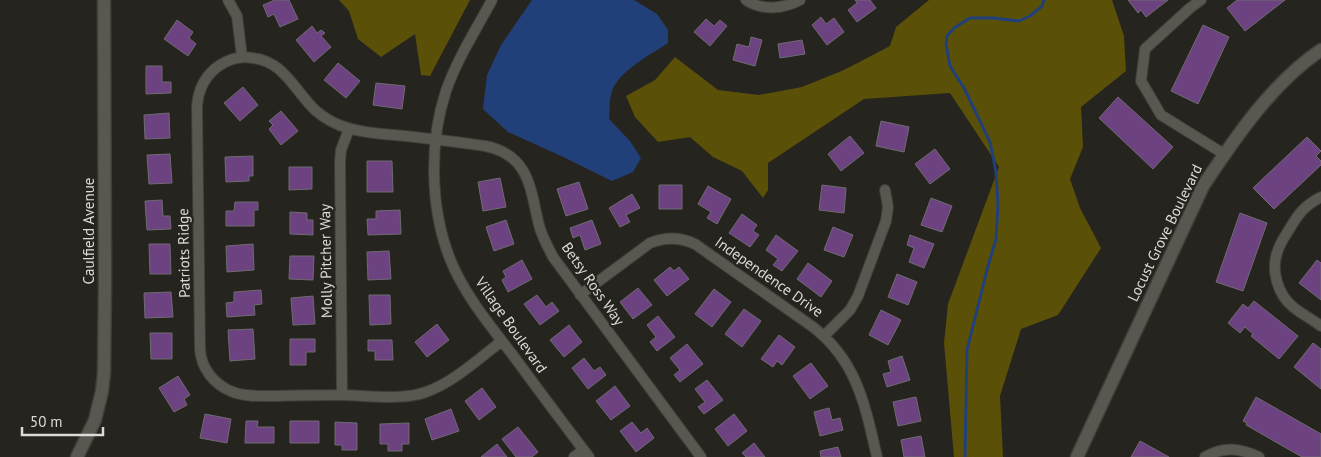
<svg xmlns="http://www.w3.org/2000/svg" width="1321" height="457" font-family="'PT Sans',sans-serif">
<rect width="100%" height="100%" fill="#25241e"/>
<!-- forest -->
<path fill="#5b5008" d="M339,0H470L430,76L421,75L415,34L381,57L358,39L349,11Z
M929,0H1112L1124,36L1126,71L1081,107L1083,147L1070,179L1080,208L1101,248L1058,315L1021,329L1000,396L1003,457H954L944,343L948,304L999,167L950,93L864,99L768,163V190L763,198L742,171L713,157L690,137L658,142L635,117L626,96L655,80L675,57L718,90L759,95L802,87L844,70L890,46L896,27Z"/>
<!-- water -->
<path fill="#21407a" d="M532,0H634L657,14L668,30V43C651,54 618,72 612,91C609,99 610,110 609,119L630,141L641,158L633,172L612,181L559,155L508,132L483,109L487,75L501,45Z"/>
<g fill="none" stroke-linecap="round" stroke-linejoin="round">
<!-- stream -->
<path stroke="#21407a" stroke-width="3" d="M965,457L967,350L988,266L996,239L998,205L996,172L990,142L964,88L950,66L946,44L947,36L954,28L970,18H993L1019,21L1030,16L1042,6L1044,0"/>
</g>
<!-- building -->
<path fill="#6c4380" stroke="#6f6b71" d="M275,0H289L298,19L280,27L274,14L268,17L263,5Z
M855,0H870L876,8L857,22L848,10L857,3Z
M1128,0H1168L1146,17L1141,10L1138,13Z
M1237,0H1285L1245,31L1227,8Z
M821,17L826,24L834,18L844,32L827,45L812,25Z
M706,19L714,26L720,20L727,26L710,46L694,32Z
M177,20L193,32L189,38L196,44L188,56L164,39Z
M1203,25L1229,37L1198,104L1171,91Z
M312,26L317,33L321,30L325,33L321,36L331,47L314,62L296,40Z
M751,37L762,40L755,66L733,60L737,44L749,47Z
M802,40L805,54L780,58L778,44Z
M338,63L360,81L346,98L324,80Z
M146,66H162V82H171V93L146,94Z
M376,83L405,86L402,109L373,105Z
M243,87L258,105L240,121L224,103Z
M1118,97L1173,147L1153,169L1099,118Z
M281,111L298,131L281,145L269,129L273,125L269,121Z
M169,113L170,138L145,139L144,115Z
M881,121L909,127L904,152L876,146Z
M850,136L864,153L841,171L828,154Z
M1307,137L1321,151L1316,156L1321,161V165L1274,209L1253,188Z
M935,149L950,169L930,184L915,164Z
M170,154L172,183L149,184L147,155Z
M253,156V176H249V181L226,182L225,157Z
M367,161H392L393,192H367Z
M289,167H312V189L289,190Z
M500,178L506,207L483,211L478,182Z
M579,182L588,209L566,216L557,189Z
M659,185H682V209H659Z
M822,185L846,188L844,213L819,210Z
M708,186L731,199L717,224L707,218L711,212L698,204Z
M632,194L640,208L626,215L630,222L620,227L609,208Z
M931,198L952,206L942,232L921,225Z
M162,200L163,216H170L171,229L147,230L145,201Z
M235,202H258V210H254V226H226V211H234Z
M400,210L401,234L368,235L367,219H376V211Z
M290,212L307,213V220H313V235L290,234Z
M1240,213L1267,223L1243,291L1216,282Z
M742,214L757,225L753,231L759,235L750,247L729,233Z
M506,220L514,244L494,251L486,227Z
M592,220L601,244L585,250L580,235L573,238L570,228Z
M833,227L853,235L844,257L824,250Z
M776,235L798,251L782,271L773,265L778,259L766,250Z
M910,235L934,244L924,268L909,262L914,248L907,245Z
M149,244H170L171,274H150Z
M253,244L254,270L227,272L226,246Z
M389,251L391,279L368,280L367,252Z
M290,256H314L313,280L289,279Z
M522,260L532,279L508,292L502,280L506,277L503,271Z
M1317,260L1321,263V300L1299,283Z
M808,263L832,281L821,297L797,279Z
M670,267L674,271L679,267L689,279L667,296L654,280Z
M897,274L917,282L908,305L888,297Z
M638,288L652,305L633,319L620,302Z
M714,289L731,302L712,327L695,314Z
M261,290L262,304L254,305L255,315L227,317L226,303L234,302V292Z
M171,292L173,317L145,318L144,293Z
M369,295H390L391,324L370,325Z
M537,295L546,307L552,302L559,311L540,325L524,304Z
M313,296L315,324L293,325L291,298Z
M1254,301L1298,336L1279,359L1251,336L1253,334L1245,327L1240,333L1228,323L1243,304L1248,308Z
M744,309L761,321L742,347L725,334Z
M881,310L901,320L888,345L869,335Z
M658,316L675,337L657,351L650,342L656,337L647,325Z
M437,324L449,340L427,357L415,342Z
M569,325L582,342L564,357L550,340Z
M253,329L255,359L230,361L228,330Z
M150,333H172V359H151Z
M779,335L795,347L782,365L777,361L773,367L761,359Z
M290,339H315V352H306V365H290Z
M368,340H392L393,360H375V351H368Z
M1313,343L1321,349V389L1294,367Z
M687,344L703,364L680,382L674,375L680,370L670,358Z
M902,356L910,380L887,387L883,374L891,372L888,361Z
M584,358L594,371L600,367L606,375L588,389L572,368Z
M811,363L828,386L810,399L793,376Z
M178,376L190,395L184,399L187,405L174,412L159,388Z
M707,380L723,400L704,414L698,407L705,402L695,389Z
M615,386L630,406L611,420L596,401Z
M482,388L496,407L479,420L465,401Z
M916,397L921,421L898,426L893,402Z
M1256,397L1321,434V457H1302L1246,425L1247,423L1243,421Z
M829,408L832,420L840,418L843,430L820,436L814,412Z
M451,409L459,431L432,440L425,419Z
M205,414L231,419L227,443L200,438Z
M734,414L747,431L728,446L715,429Z
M246,421H258L257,427H274V443H245Z
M290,421H319V443H290Z
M335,422L357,423V450H342V445H335Z
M632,422L641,433L647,428L654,438L636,452L620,431Z
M409,423V444H402V451H388V444H380V424Z
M518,427L538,452L532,457H516L502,439Z
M921,436L925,457H904L901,440Z
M1140,441L1169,457H1131Z
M754,443L765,457H746L742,453Z
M497,444L507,457H481Z
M838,447L841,457H821L820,451Z"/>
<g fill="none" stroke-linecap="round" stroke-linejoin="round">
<defs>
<path id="minor" d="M228,0L237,16L242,57
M492,0C476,30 457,59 446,91C429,142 430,208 450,259C464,294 489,324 512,354C537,388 563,423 589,457
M746,0C762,11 783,9 800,0
M1201,0L1190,8L1145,49L1141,81L1161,115L1224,154
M1321,197C1303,206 1297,216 1287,233C1283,239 1279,246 1277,253C1271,271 1278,294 1292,306C1301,314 1312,319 1321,326
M580,295L650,243C665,237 680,237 695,244L813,327C857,361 865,405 877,457
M824,336L850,310L858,296L886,221L888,207L885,190
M502,341C478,359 454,382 426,392C402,401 365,395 339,395C319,395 298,395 278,396C263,396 246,397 233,392C214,385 201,368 200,349L197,107C198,90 205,75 220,65C230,59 241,56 252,58C283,60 295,91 315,110C324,118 337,125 348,128C367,134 386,134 405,136C432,139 458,142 485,146C530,155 530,189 539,225C542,237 548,247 553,257L701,457
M342,395L340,161L341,150L349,129
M574,457L583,450
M1205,457C1224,446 1240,448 1259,457"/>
<path id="tertiary" d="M77,457L95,420L102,391L104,373L105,283L104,0
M1077,457L1203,186C1235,138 1272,83 1321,50"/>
</defs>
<!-- minor casing -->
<use href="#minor" stroke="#3f3e3a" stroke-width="12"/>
<!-- tertiary casing -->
<use href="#tertiary" stroke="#3f3e3a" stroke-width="15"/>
<!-- minor -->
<use href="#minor" stroke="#585750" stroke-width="10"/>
<!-- tertiary -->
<use href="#tertiary" stroke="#585750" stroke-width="12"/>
</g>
<g text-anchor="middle" stroke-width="4.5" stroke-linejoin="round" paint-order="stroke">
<!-- street labels -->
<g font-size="15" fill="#dcdbd7" stroke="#25241e">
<text transform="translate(89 231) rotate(-90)" y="5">Caulfield Avenue</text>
<text transform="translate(1165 233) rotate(-64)" y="5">Locust Grove Boulevard</text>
<text transform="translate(184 253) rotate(-91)" y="5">Patriots Ridge</text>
<text transform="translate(326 261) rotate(-91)" y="5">Molly Pitcher Way</text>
<text transform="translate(769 277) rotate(35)" y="5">Independence Drive</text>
<text transform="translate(593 284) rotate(55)" y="5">Betsy Ross Way</text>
<text transform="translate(511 325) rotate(55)" y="5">Village Boulevard</text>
</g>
</g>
<!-- scale -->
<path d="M22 427v8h81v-8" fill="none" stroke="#dcdbd7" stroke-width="2.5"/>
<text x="30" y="427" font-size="15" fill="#dcdbd7" stroke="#25241e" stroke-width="4" paint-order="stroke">50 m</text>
</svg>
